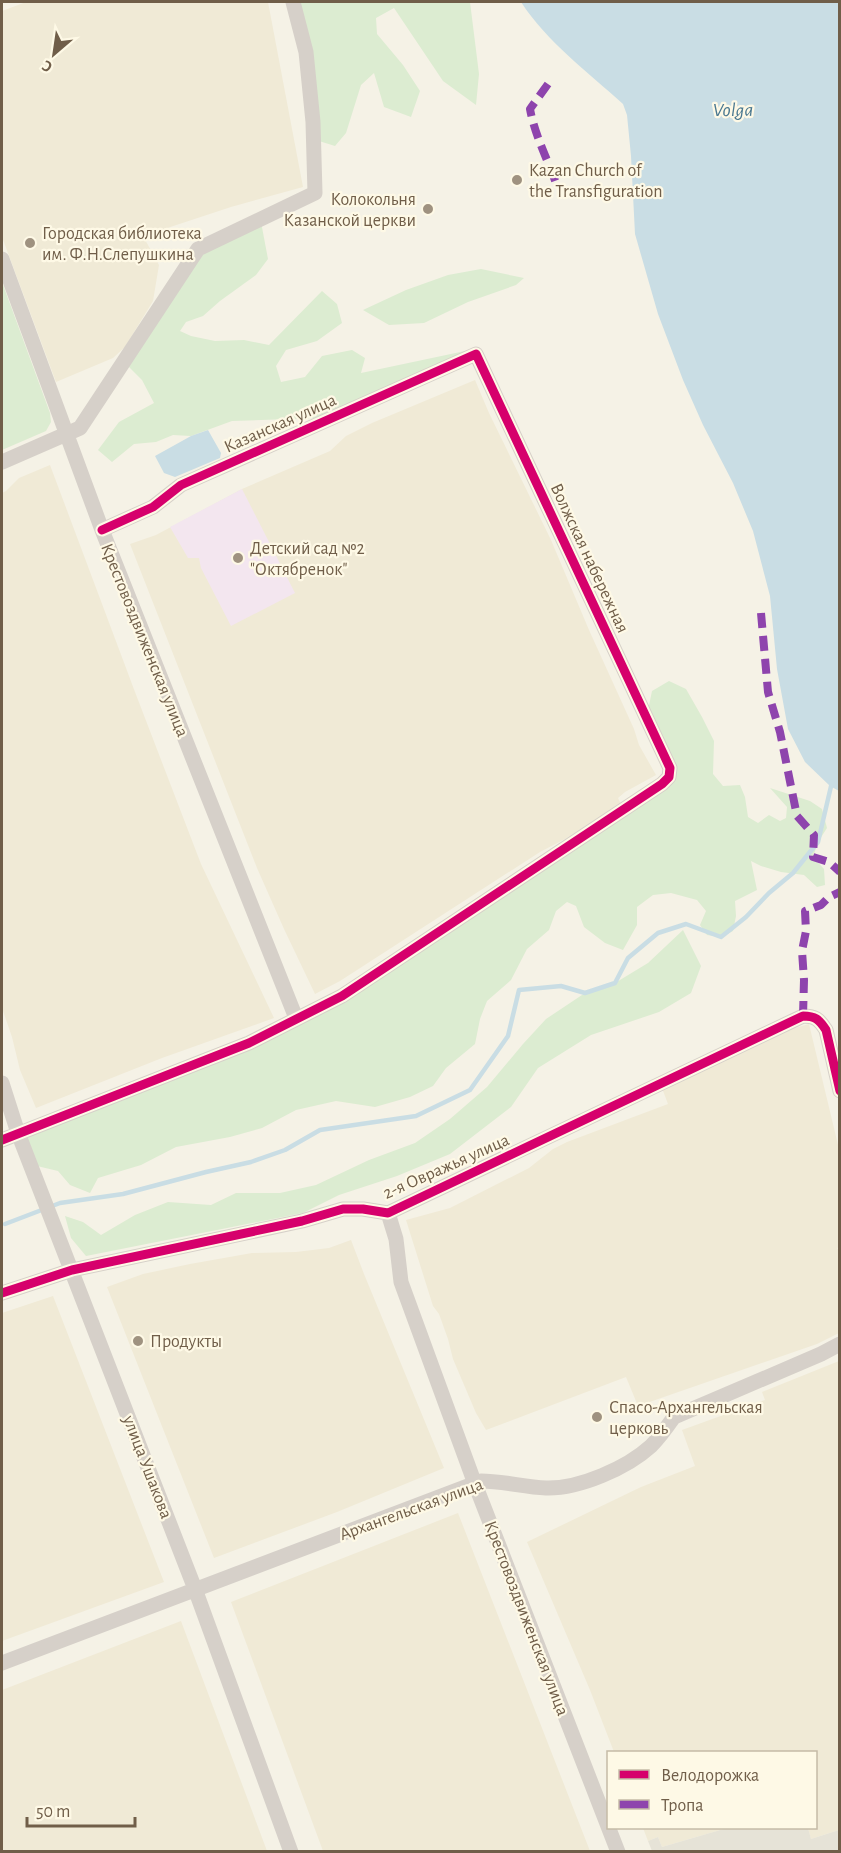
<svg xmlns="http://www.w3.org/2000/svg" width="841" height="1853" font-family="'Alegreya Sans',sans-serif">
<rect width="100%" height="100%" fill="#f5f2e6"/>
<!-- residential -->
<path fill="#f0ead6" d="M26,2H268L303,187L231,207L143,236L159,265L153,301L125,347L113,358L56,382L2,237V11Z
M475,380L489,413L551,540L589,630L634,729L639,745L656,775L625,792L618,798L621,804L565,839L540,852L340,981L315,994L284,929L257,868L130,544L156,535L242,489L330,451L346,436L372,423Z
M50,465L135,692L201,864L274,1018L162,1058L36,1108L20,1070L12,1037L2,1008V493L6,491L19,478Z
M809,1024L839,1149L840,1247L837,1248L840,1251L839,1333L817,1344L638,1406L626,1377L486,1430L476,1413L453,1359L448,1339L439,1314L433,1306L406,1220L450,1208L529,1168L553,1149L567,1142L668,1104L662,1088L784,1031Z
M351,1240L364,1274L444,1468L337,1512L214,1558L107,1287L143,1274L190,1264L252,1253L296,1252L329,1248Z
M53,1296L164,1582L2,1641V1313Z
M839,1361V1830L811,1839L808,1828H816V1752H614L590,1690L527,1542L641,1487L695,1466L682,1430L765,1400L762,1392Z
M458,1513L590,1851H323L231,1602Z
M181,1621L267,1851H2V1690Z
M643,1828H727L662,1847L658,1837L648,1841Z"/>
<!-- industrial -->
<path fill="#e6e3d7" d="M727,1828H808L811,1839L839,1830V1851H652L648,1841L658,1837L662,1847Z"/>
<!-- education -->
<path fill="#f3e6ef" d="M242,489L295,593L231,626L201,568L199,558H188L170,527Z"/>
<!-- green -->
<path fill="#dcecd1" d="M296,2H470L479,74L476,105L443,81L394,8L376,18L377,34L403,65L420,91L411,117L384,107L374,73L361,85L346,133L335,146L319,141Z
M261,222L268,259L256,275L220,301L203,316L186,322L180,331L191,336L215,341L244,340L269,345L322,291L337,304L342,323L317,341L286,350L276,366L281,382L305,377L322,356L352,350L365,358L361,373L465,351V353L319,418L232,421L191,436L173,435L156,442L134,444L112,462L98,450L119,422L154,403L142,380L127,365L199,252Z
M481,269L524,278L516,285L468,302L424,323L389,325L363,310L406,290L448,275Z
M2,282L50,413L51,422L46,431L2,450Z
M669,681L686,689L702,717L714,741L713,774L723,786L740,785L745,797L748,817L758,823L769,815L780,821L786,818L787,807L770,788L810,801L822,809L827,828L818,842L813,857L824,869L825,885L817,887L804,875L781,872L761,866L751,861L757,890L735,901L736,916L733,931L721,937L707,935L700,925L706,911L697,900L671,893L653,895L637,907V925L623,950L605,943L584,927L576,906L567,902L556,911L549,930L527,949L511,980L487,1001L480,1019L475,1044L446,1068L433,1086L410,1097L375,1107L336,1101L296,1110L262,1128L230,1137L176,1147L141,1165L98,1178L90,1193L70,1185L58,1171L37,1166L24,1134L251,1046L672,779L647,715L652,691Z
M683,930L701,966L691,993L659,1012L591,1035L538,1068L511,1107L450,1154L397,1176L339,1195L303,1213L86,1256L71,1238L65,1216L83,1222L101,1235L135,1215L168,1202L211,1205L236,1193H280L316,1185L369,1160L415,1143L450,1119L487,1087L523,1044L546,1019L585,993L615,983L648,963Z"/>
<!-- water -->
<path fill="#c9dde4" d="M521,2H839V791L830,786L805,762L788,729L777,669L770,596L753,531L733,483L703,425L683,380L658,314L635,234L631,156L627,115L623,104C588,72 547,42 521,2Z
M208,430L221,453L220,458L175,477L164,473L155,456L191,436Z"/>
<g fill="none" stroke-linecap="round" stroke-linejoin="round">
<!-- stream -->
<path stroke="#c9dde4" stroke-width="4.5" d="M5,1224L60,1203L123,1194L206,1172L251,1162L285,1150L320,1130L416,1116L470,1090L508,1036L519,990L561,986L585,993L615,983L628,958L658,933L686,924L721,937L746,917L769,893L793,873L818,842L832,782"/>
<!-- street -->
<path stroke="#d6d0c9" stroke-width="15" d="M2,259L102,530L296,1018
M2,462L80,428L198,249L315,193L313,122L306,52L293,2
M2,1083L18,1133L195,1589L291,1852
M2,1140L249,1043L342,996L662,784L669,777L670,768L476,354L181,485L153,507L102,530
M388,1213L396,1239L401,1282L475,1484L618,1852
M2,1293L72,1270L302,1221L343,1209H363L388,1213L803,1016C815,1016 819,1019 826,1030L840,1091
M2,1663L481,1481C503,1481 524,1487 546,1488C579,1489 627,1468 651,1446C660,1437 667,1427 674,1417L821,1354L840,1344"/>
<!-- quiet -->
<path stroke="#8e44ad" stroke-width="8" stroke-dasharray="15 8" stroke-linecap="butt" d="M548,84L530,109C535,136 548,160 557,186
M761,613L768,692L780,732L797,816L814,835L813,857L829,862L840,872
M803,1016L804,980L802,951L806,931L805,911L821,905L829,897L840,892"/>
<defs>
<path id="cycleway" d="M2,1140L249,1043L342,996L662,784L669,777L670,768L476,354L181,485L153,507L102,530
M2,1293L72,1270L302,1221L343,1209H363L388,1213L803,1016C815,1016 819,1019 826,1030L840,1091"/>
</defs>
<!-- cycleway casing -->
<use href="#cycleway" stroke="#fef9e6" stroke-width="13"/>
<!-- cycleway -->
<use href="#cycleway" stroke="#d6006c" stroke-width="9"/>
</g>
<!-- markers -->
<g fill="#9f9280" stroke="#fef9e6" stroke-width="2">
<circle cx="517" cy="180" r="6"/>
<circle cx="428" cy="209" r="6"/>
<circle cx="30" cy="243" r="6"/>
<circle cx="238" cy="558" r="6"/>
<circle cx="138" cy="1341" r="6"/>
<circle cx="597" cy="1417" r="6"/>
</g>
<g text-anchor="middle" stroke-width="4.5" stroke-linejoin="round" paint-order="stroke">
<!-- poi labels -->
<g font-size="18" fill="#705e49" stroke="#fef9e6" text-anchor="start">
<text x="529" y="176">Kazan Church of<tspan x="529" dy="21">the Transfiguration</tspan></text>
<text x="416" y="205" text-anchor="end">Колокольня<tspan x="416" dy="21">Казанской церкви</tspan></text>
<text x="42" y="239">Городская библиотека<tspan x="42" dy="21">им. Ф.Н.Слепушкина</tspan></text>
<text x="250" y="554">Детский сад №2<tspan x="250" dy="21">"Октябренок"</tspan></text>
<text x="150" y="1347">Продукты</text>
<text x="609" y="1413">Спасо-Архангельская<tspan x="609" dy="21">церковь</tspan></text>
</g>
<!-- street labels -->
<g font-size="18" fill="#705e49" stroke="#fef9e6">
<text transform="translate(280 423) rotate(-24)" y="6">Казанская улица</text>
<text transform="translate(590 558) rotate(65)" y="6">Волжская набережная</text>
<text transform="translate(145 640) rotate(68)" y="6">Крестовоздвиженская улица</text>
<text transform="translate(446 1166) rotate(-24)" y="6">2-я Овражья улица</text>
<text transform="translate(148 1467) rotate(69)" y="6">улица Ушакова</text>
<text transform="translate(411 1509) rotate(-20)" y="6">Архангельская улица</text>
<text transform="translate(527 1618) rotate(69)" y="6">Крестовоздвиженская улица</text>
</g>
<!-- water labels -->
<g font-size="20" font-style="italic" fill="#4a7890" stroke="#fef9e6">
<text x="733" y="116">Volga</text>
</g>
</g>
<!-- border -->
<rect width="841" height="1853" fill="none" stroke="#705e49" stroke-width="6"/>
<!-- legend -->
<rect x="607" y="1751" width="210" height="78" fill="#fef9e6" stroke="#c5bba7" stroke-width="1.5"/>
<rect x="619" y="1770" width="30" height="9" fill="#d6006c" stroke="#c5bba7" stroke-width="1.5"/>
<text x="661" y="1781" font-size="18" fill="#705e49">Велодорожка</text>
<rect x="619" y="1800" width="30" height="9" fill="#8e44ad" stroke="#c5bba7" stroke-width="1.5"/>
<text x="661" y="1811" font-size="18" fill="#705e49">Тропа</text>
<!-- north arrow -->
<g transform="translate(54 54) rotate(209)" stroke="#fef9e6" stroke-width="4.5" paint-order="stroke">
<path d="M0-4.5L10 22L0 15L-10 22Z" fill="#705e49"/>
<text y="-9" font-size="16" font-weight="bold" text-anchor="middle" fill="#705e49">С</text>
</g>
<!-- scale -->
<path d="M27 1817v9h108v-9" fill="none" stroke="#705e49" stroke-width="3"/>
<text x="36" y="1817" font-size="18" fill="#705e49" stroke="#fef9e6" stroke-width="4.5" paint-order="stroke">50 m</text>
</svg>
